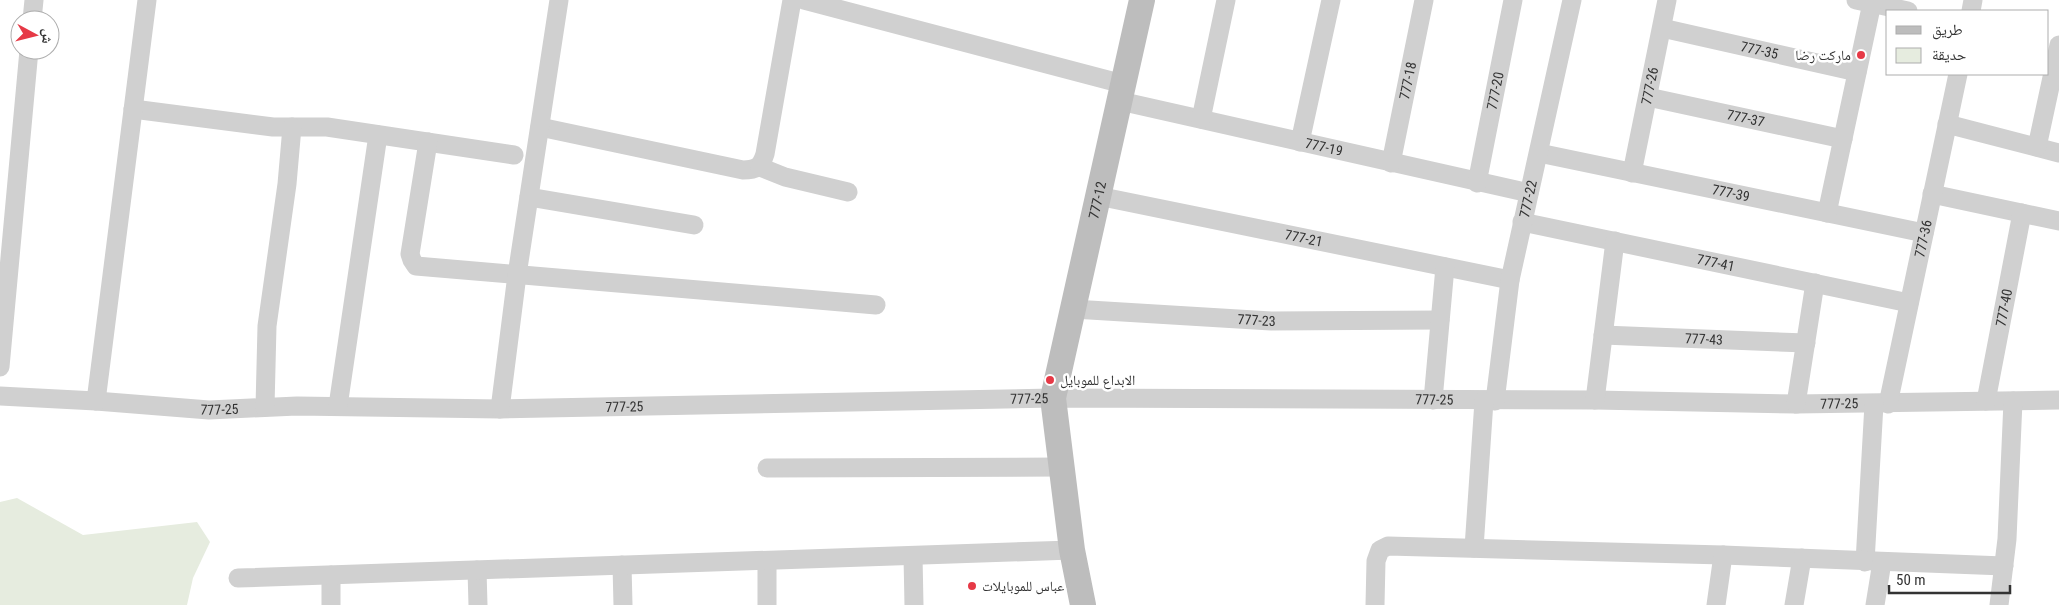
<svg xmlns="http://www.w3.org/2000/svg" width="2059" height="605" font-family="'Roboto Condensed','Noto Naskh Arabic',sans-serif">
<rect width="100%" height="100%" fill="#fff"/>
<!-- green -->
<path fill="#e6ecdf" d="M17,498L83,535L197,522L210,542L193,578L187,605H0V502Z"/>
<g fill="none" stroke-linecap="round" stroke-linejoin="round">
<!-- street -->
<g stroke="#d0d0d0" stroke-width="19">
<path d="M804,0L1123,84"/>
<path d="M1856,0L1908,11"/>
<path d="M1971,11L1973,0"/>
<path d="M32,20L34,0"/>
<path id="s1" d="M1662,28L1857,72"/>
<path id="s2" d="M1648,97L1843,139"/>
<path id="s3" d="M1120,101L1529,193"/>
<path d="M133,109L273,127H327L514,155"/>
<path d="M1201,119L1226,0"/>
<path d="M1947,124L2059,153"/>
<path d="M540,127L743,170C756,170 761,167 765,154L792,0"/>
<path d="M428,142L410,254L412,260L416,266L876,305"/>
<path d="M1300,142L1331,0"/>
<path d="M2037,147L2059,45"/>
<path id="s4" d="M1539,153L1924,233"/>
<path id="s5" d="M1391,163L1424,0"/>
<path d="M760,167L785,177L848,192"/>
<path id="s6" d="M1632,173L1667,0"/>
<path id="s7" d="M1477,183L1513,0"/>
<path d="M1932,194L2059,221"/>
<path id="s8" d="M1098,196L1510,280"/>
<path d="M529,197L694,225"/>
<path d="M1827,213L1872,3"/>
<path id="s9" d="M1522,222L1909,303"/>
<path id="s10" d="M1073,309L1271,321L1440,320"/>
<path id="s11" d="M1603,335L1806,343"/>
<path d="M0,367L29,50"/>
<path id="s12" d="M0,396L96,401L209,410L297,406L500,409L1053,398L1595,400L1796,404L2059,400"/>
<path d="M1433,400L1445,267"/>
<path d="M1595,400L1615,241"/>
<path d="M96,401L147,0"/>
<path id="s13" d="M1495,401L1510,280L1572,0"/>
<path id="s14" d="M1986,401L2022,213"/>
<path d="M1796,404L1815,283"/>
<path id="s15" d="M1888,404L1958,74"/>
<path d="M338,406L378,135"/>
<path d="M265,407L267,326L287,184L292,127"/>
<path d="M500,409L517,275L559,0"/>
<path d="M767,468L1062,467"/>
<path d="M1474,548L1484,401"/>
<path d="M913,556L914,605"/>
<path d="M767,561V605"/>
<path d="M1865,562L1874,404"/>
<path d="M622,565L623,605"/>
<path d="M477,570L478,605"/>
<path d="M331,575V605"/>
<path d="M238,578L1072,550"/>
<path d="M1375,605L1376,561L1380,550L1388,546L1723,555L2004,566"/>
<path d="M1716,605L1723,555"/>
<path d="M1794,605L1802,558"/>
<path d="M1875,605L1882,562"/>
<path d="M1999,605L2007,539L2013,401"/>
</g>
<!-- secondary -->
<path stroke="#bdbdbd" stroke-width="26" id="s16" d="M1083,605L1072,550L1053,398L1142,0"/>
</g>
<!-- markers -->
<g fill="#e63946" stroke="#fff" stroke-width="2">
<circle cx="1861" cy="55" r="5"/>
<circle cx="1050" cy="380" r="5"/>
<circle cx="972" cy="586" r="5"/>
</g>
<g text-anchor="middle" stroke-width="5" stroke-linejoin="round" paint-order="stroke">
<!-- street labels -->
<g font-size="14" fill="#333" stroke="#fff">
<text dy="5" stroke="none"><textPath href="#s1" startOffset="100">777-35</textPath></text>
<text dy="5" stroke="none"><textPath href="#s5" startOffset="84">777-18</textPath></text>
<text dy="5" stroke="none"><textPath href="#s6" startOffset="89">777-26</textPath></text>
<text dy="5" stroke="none"><textPath href="#s7" startOffset="94">777-20</textPath></text>
<text dy="5" stroke="none"><textPath href="#s2" startOffset="100">777-37</textPath></text>
<text dy="5" stroke="none"><textPath href="#s3" startOffset="209">777-19</textPath></text>
<text dy="5" stroke="none"><textPath href="#s4" startOffset="196">777-39</textPath></text>
<text dy="5" stroke="none"><textPath href="#s16" startOffset="412">777-12</textPath></text>
<text dy="5" stroke="none"><textPath href="#s13" startOffset="205">777-22</textPath></text>
<text dy="5" stroke="none"><textPath href="#s8" startOffset="210">777-21</textPath></text>
<text dy="5" stroke="none"><textPath href="#s15" startOffset="169">777-36</textPath></text>
<text dy="5" stroke="none"><textPath href="#s9" startOffset="198">777-41</textPath></text>
<text dy="5" stroke="none"><textPath href="#s14" startOffset="95">777-40</textPath></text>
<text dy="5" stroke="none"><textPath href="#s10" startOffset="184">777-23</textPath></text>
<text dy="5" stroke="none"><textPath href="#s11" startOffset="101">777-43</textPath></text>
<text dy="5" stroke="none"><textPath href="#s12" startOffset="1030">777-25</textPath></text>
<text dy="5" stroke="none"><textPath href="#s12" startOffset="1435">777-25</textPath></text>
<text dy="5" stroke="none"><textPath href="#s12" startOffset="1840">777-25</textPath></text>
<text dy="5" stroke="none"><textPath href="#s12" startOffset="625">777-25</textPath></text>
<text dy="5" stroke="none"><textPath href="#s12" startOffset="220">777-25</textPath></text>
</g>
<!-- poi labels -->
<g font-size="14" fill="#333" stroke="#fff" text-anchor="start">
<text x="1851" y="60" text-anchor="end">ماركت رضا</text>
<text x="1060" y="385">الابداع للموبايل</text>
<text x="982" y="591">عباس للموبايلات</text>
</g>
</g>
<!-- legend -->
<rect x="1886" y="10" width="162" height="65" fill="#ffffff" stroke="#adadad"/>
<rect x="1896" y="26" width="25" height="8" fill="#bdbdbd" stroke="#adadad"/>
<text x="1932" y="35" font-size="15" fill="#333333">طريق</text>
<rect x="1896" y="48" width="25" height="15" fill="#e6ecdf" stroke="#adadad"/>
<text x="1932" y="60" font-size="15" fill="#333333">حديقة</text>
<!-- north arrow -->
<g transform="translate(35 35) rotate(97)"><circle r="24" fill="#ffffff" stroke="#adadad"/>
<path d="M0-4L9 19L0 12L-9 19Z" fill="#e63946"/>
<text y="-8" font-size="14" font-weight="bold" text-anchor="middle" fill="#333333">ش</text>
</g>
<!-- scale -->
<path d="M1889 585v8h121v-8" fill="none" stroke="#333333" stroke-width="2.5"/>
<text x="1896" y="585" font-size="15" fill="#333333" stroke="#ffffff" stroke-width="4" paint-order="stroke">50 m</text>
</svg>
